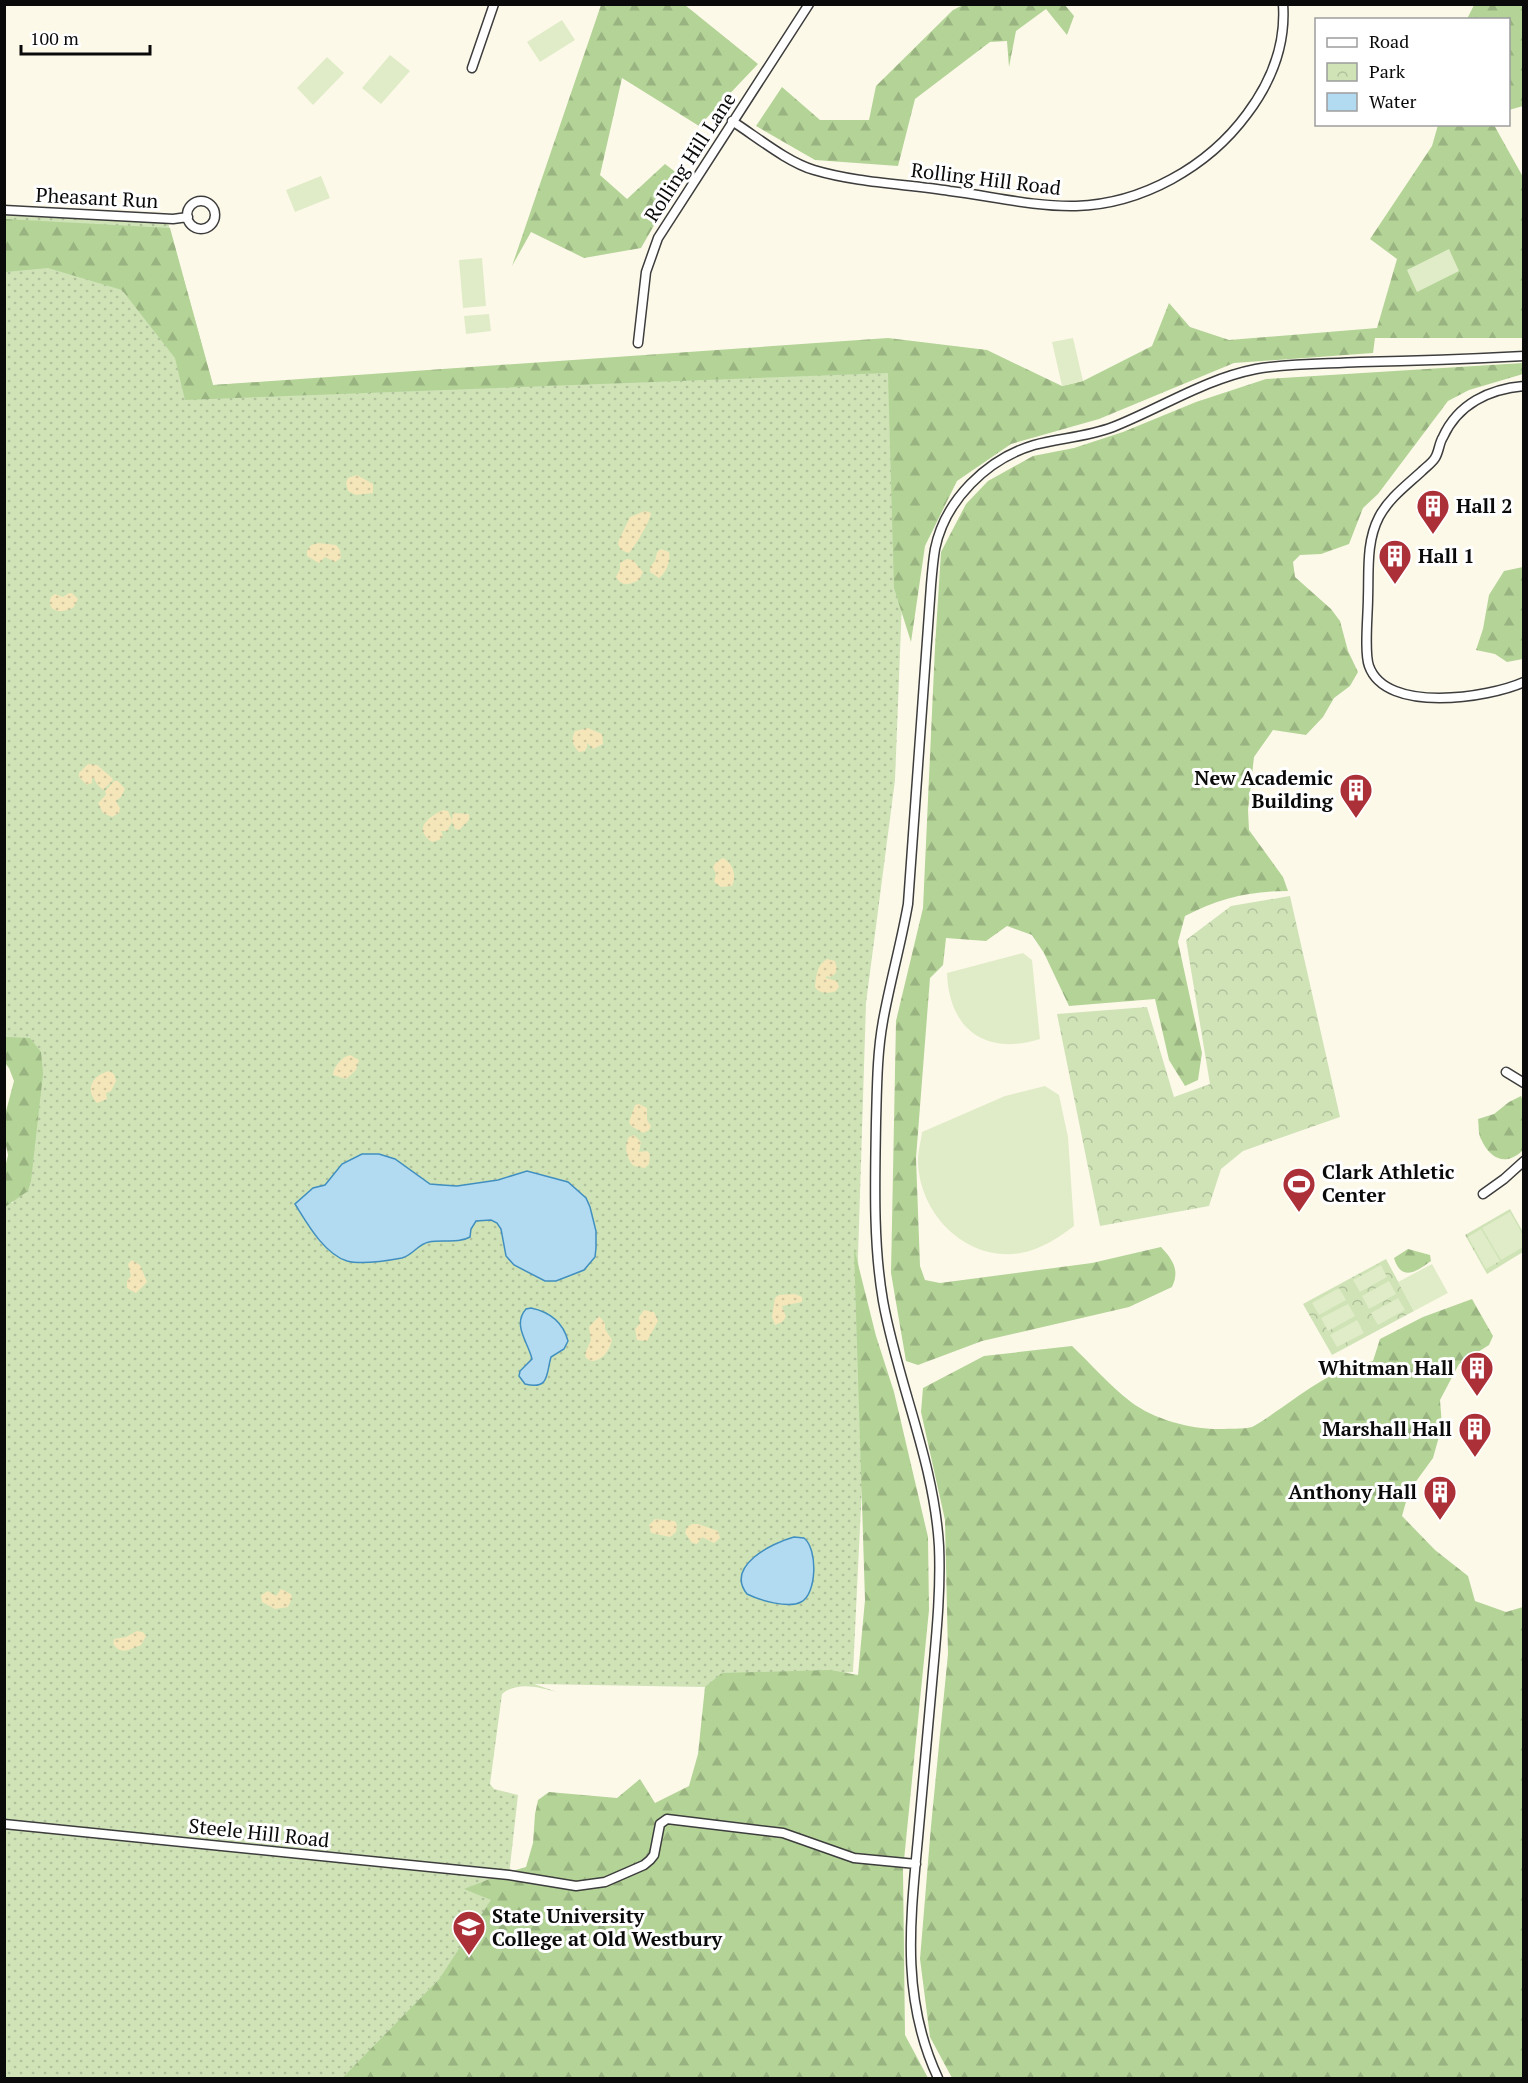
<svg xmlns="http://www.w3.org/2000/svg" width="1528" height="2083" font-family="'PT Serif',serif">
<defs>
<pattern id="grass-dots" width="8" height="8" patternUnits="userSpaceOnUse" patternTransform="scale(1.5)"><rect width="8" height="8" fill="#cfe3b7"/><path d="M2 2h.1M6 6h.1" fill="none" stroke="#b0c19c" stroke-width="1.8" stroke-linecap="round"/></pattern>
<pattern id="forest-firs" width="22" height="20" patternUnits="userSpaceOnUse" patternTransform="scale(1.5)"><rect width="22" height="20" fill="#b3d397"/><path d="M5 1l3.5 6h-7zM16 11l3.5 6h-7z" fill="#99b481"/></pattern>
<pattern id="sand-dots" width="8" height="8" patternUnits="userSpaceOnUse" patternTransform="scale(1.5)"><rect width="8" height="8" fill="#f4e6b9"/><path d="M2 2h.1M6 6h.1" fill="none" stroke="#d0c49e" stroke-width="1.8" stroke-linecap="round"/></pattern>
<pattern id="park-crowns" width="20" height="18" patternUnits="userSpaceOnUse" patternTransform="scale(1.5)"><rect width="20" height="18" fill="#cfe3b7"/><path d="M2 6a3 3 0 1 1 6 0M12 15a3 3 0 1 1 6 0" fill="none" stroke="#b0c19c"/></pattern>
</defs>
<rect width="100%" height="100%" fill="#fdf9e9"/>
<!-- grass -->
<path fill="url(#grass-dots)" d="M5,210L167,219L213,385L901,344L902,602L895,780L866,1003L858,1257L861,1340L867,1382L853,1672L705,1687L534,1684L557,1692C538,1687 518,1681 502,1694L490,1784L494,1789L518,1795L509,1875H498L465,1889L492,1900L439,1979L342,2078H5L4,1203H13L22,1065L5,1047Z"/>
<!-- forest -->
<path fill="url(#forest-firs)" d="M601,5H685L758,64L699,126L622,78L600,175L627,199L665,164L682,177L641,248L584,258L531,232L512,266Z
M963,5H1065L1074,16L1067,35L1046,9L1016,31L1009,67L1007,41L990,42L915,99L898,166L815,160L756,126L782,87L820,120H869L876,86L953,10Z
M1474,5H1523V106L1509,110L1508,20L1467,19Z
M1438,125H1494L1523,177V338H1375L1373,353L1234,363L1099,419L1011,444L957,481L925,546L911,642L894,588L888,373L185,400L175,358L122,290L48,268L5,272V219L170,228L213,385L888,338L987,350L1062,386L1083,381L1152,346L1169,303L1190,327L1229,340L1377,328L1397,259L1370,239L1432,146Z
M1523,363V374L1469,390L1448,401L1378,494L1363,508L1349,544L1321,554L1300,555L1293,562L1295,577L1331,609L1340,621L1348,651L1358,672L1350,686L1334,698L1323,717L1306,735L1273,730L1254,757L1248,810L1249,830L1283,877L1288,891C1249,891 1219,898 1185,916L1178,942L1202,1053L1198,1080L1185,1086L1169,1060L1155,999L1069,1006L1044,953L1032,935L1007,926L986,941L946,938L943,965L930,978L916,1158L920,1266L925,1280L940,1283L1092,1263L1161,1247C1173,1260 1180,1270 1172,1287L1129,1307L982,1341L918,1365L906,1361L891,1273L896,1021L923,908L935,647L941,552L966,504L988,481L1033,456L1074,448L1123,432L1196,402L1266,379Z
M1523,567V659L1507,662L1495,654L1476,650L1483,629L1489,595L1504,571Z
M7,1037L30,1038L41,1052L43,1074L31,1181L28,1191L5,1207V1168L8,1155L5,1141V1115L14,1081L9,1068L5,1063V1038Z
M1521,1096L1524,1104L1523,1150C1506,1167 1490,1159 1481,1139C1478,1134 1479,1125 1478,1119L1494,1114L1509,1102Z
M854,1248L876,1336L894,1392L928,1537L929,1610L903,1870L905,2035L928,2078H342L439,1979L491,1900L464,1889L499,1875L526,1867L533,1843L535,1814L538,1800L549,1792L617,1798L640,1779L655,1803L689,1786L698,1754L705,1687L722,1673L830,1670L858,1675L865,1600Z
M1408,1249L1430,1255L1431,1261C1415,1273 1401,1281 1394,1258Z
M1472,1299L1493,1336L1489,1345L1459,1364L1440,1400L1442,1426L1433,1458L1409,1491L1402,1516L1435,1550L1468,1576L1475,1601L1506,1612L1523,1607V2078H952L930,2037L920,1959L931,1826L948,1654L945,1520L921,1412L923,1388L984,1356L1072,1346C1091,1364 1110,1386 1131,1402C1155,1420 1193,1430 1222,1429C1231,1428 1246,1430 1254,1426C1294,1402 1325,1370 1373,1361L1380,1339L1423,1317Z"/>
<!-- sand -->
<path fill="url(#sand-dots)" d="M357,475L373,484V493L356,495L348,491L346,483L348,478Z
M645,511L651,513C651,520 634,548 629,553L621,550L618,544L619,540L630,517Z
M319,543L336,545L340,550L341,558L335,562L325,557L319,563L307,556V551L311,545Z
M661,549L669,552C671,561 666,573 659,578L650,572V567L655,561L657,552Z
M627,559L633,560L643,572L639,580C629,585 622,587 616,577L620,569V563Z
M69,593H72L78,599L74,607C64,614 45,613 51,597L55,594L63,597Z
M588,728L602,734L603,744L593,749L587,743V747L585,751L579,752C572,745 571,739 575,731Z
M88,764L97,765L112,778L113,780L103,790L97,784L94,778H92V783L87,785L79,777V773Z
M114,781H118L125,789L121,797L116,801L120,808L119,813L112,817L103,813L98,803L106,795L105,791Z
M443,810L448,811L452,820L453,813L469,814V820L459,830L455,829L452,822L447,831H441L443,836L439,840L432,842C412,828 429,817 443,810Z
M723,858C733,863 737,876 732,886L721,887L714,882L716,874L713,867L716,862Z
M827,959L835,961L837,969L835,974L830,977L826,976V978L837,981L839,987L836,991C829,993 820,995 815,987C816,976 817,965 827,959Z
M350,1055L359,1060L356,1070L346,1079L333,1075C333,1067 342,1057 350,1055Z
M109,1071L114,1074L116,1081L111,1091L106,1093L107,1099L97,1103C84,1089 93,1075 109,1071Z
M639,1104L647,1108V1120L651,1126L649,1130L643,1133L631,1126L629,1122L635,1105Z
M634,1135L641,1142L639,1152L647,1151L650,1154L649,1164L645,1168L634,1166C626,1159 624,1146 629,1137Z
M132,1260L140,1265L147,1282L136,1293L127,1288V1281L131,1276L128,1264Z
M795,1294L802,1297V1302L782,1306L786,1317L782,1322L775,1325L772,1317L775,1298L779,1295Z
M644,1310L654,1312L658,1321L647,1341L637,1340L635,1329L640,1323L639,1317Z
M599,1316L605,1323V1329L612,1340C609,1351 603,1361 591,1361L586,1358L585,1354L591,1340L589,1327Z
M655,1519L675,1521L677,1525L676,1532L670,1537L651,1533L649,1525Z
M692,1524H698L718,1531L720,1538L714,1543L702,1537L697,1544L692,1543L685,1533L687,1527Z
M281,1589L291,1594L292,1598L288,1607L275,1609L262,1602L261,1595L268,1591L276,1596Z
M137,1631L143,1632L146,1636L141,1645C129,1649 122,1656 113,1644L114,1639L126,1637Z"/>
<!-- park -->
<path fill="url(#park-crowns)" d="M1290,896L1340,1117L1243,1151L1221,1169L1209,1206L1100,1226L1057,1014L1147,1007L1174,1097L1210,1084L1186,940L1231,906Z
M1510,1209L1523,1232V1252L1487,1274L1465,1235Z
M1386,1259L1414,1311L1332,1355L1303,1304Z"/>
<!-- pitch -->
<path fill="#e0ecc7" d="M562,20L575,40L540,62L527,42Z
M390,55L410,71L381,104L362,88Z
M327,57L344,73L313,105L297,88Z
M321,176L330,198L295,212L286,190Z
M1449,249L1459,271L1417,292L1407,270Z
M482,258L486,306L463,308L459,260Z
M489,314L491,331L466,334L464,316Z
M1073,338L1083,381L1062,386L1052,342Z
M1023,953L1032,960L1040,1039C986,1056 949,1030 947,973Z
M1045,1086L1059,1095L1068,1137L1074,1226C1058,1238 1042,1249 1021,1253C967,1262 921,1216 918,1164C917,1154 921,1142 922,1132L1005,1096Z
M1510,1212L1523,1235V1247L1501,1260L1482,1228Z
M1481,1229L1500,1261L1486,1269L1468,1237Z
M1432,1264L1448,1293L1414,1311L1398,1282Z
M1381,1265L1387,1277L1360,1292L1353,1280Z
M1389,1281L1396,1294L1369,1309L1362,1296Z
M1339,1288L1346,1300L1319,1315L1312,1303Z
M1398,1298L1405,1310L1378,1325L1371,1313Z
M1348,1304L1355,1316L1328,1331L1321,1318Z
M1357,1320L1364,1333L1337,1347L1330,1335Z"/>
<!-- water -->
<path fill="#b2daf0" stroke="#408fc0" stroke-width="1.5" d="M362,1154H379L395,1159L430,1184L442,1185L457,1186L498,1180L527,1171L568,1182L586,1198L590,1207L596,1231V1248L595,1257L584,1270L556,1281H545L514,1265L506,1256L501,1229L497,1223L491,1220L476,1221L471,1229L470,1237C458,1244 443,1239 429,1242C418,1244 413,1255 402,1258C386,1261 362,1265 347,1261C324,1254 307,1223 295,1204L313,1188L325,1185L342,1164Z
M531,1308C550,1312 563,1322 568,1341L564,1349L551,1357C546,1374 550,1390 525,1384L519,1376L520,1371L532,1359C528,1342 512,1325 526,1309Z
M794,1537L804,1538C818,1549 817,1594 801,1602C788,1609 759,1600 747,1594C725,1566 772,1543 794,1537Z"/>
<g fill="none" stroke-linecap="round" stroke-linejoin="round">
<defs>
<path id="street" d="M472,68L494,4
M732,121C757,137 787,162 814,170C858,183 905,184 950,191C991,196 1034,207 1076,206C1142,204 1208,167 1247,114C1271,82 1286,45 1283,4
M187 215a14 14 0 1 1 28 0a14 14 0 1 1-28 0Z
M4,210L173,219L188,217
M638,343L646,272L658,238L809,4
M1524,386C1489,389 1458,404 1443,437C1439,443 1439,452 1435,458C1432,463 1426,467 1422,471C1407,485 1389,498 1379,517C1366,542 1369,571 1368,598C1368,615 1364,652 1369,666C1386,714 1488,698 1524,682
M1506,1072L1524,1083
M1483,1194L1504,1179L1524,1161
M4,1824L509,1875L576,1886L605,1882L644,1865L650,1860L654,1855L660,1824L667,1819L783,1833L854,1858L916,1864
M938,2078C901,1999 910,1923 918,1838C923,1786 927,1735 932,1683C936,1638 941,1592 939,1546C934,1461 898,1384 883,1301C873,1243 875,1182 876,1122C877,1088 877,1054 883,1021C890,982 901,944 908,904L931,585C932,573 933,561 935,549C945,500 987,459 1034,445C1060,438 1087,437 1113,427C1161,408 1205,379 1256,369C1290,363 1326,364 1360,362C1415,361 1469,359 1524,356"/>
</defs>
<!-- street casing -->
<use href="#street" stroke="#3d3d3d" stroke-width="11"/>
<!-- street -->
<use href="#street" stroke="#fff" stroke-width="8"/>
</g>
<!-- icons -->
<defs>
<symbol id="building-pin" viewBox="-11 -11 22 30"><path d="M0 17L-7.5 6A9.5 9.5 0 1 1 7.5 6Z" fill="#ac3038" stroke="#fff"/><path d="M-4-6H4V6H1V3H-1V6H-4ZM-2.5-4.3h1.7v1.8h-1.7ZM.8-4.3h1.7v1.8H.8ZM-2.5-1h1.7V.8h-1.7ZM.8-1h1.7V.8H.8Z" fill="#fff"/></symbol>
<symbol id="stadium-pin" viewBox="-11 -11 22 30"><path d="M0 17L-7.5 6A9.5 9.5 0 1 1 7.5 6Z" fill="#ac3038" stroke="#fff"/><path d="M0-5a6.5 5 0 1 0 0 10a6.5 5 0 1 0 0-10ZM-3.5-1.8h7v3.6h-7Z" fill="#fff"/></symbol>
<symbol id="school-pin" viewBox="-11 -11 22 30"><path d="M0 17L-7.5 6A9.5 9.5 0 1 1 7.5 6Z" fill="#ac3038" stroke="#fff"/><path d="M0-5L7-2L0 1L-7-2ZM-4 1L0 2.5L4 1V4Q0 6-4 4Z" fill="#fff"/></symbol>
</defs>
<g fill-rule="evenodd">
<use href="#building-pin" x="1414" y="487" width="38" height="52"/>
<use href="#building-pin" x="1376" y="537" width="38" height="52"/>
<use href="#building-pin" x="1337" y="771" width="38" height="52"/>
<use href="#stadium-pin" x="1280" y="1165" width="38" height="52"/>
<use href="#building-pin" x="1458" y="1349" width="38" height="52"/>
<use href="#building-pin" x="1456" y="1410" width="38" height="52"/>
<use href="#building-pin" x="1421" y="1473" width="38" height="52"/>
<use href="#school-pin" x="450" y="1908" width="38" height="52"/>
</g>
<g text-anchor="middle" stroke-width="6" stroke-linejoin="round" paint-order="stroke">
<!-- street labels -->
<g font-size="20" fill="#0a0a0a" stroke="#fff">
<text transform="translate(690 157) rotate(-57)" y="7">Rolling Hill Lane</text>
<text transform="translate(986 179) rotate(7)" y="7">Rolling Hill Road</text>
<text transform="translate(97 198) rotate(3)" y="7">Pheasant Run</text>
<text transform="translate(259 1833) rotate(6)" y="7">Steele Hill Road</text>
</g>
<!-- poi labels -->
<g font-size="20" font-weight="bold" fill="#0a0a0a" stroke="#fff" text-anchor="start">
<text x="1456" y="513">Hall 2</text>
<text x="1418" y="563">Hall 1</text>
<text x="1333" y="785" text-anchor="end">New Academic<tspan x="1333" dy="23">Building</tspan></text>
<text x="1322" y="1179">Clark Athletic<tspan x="1322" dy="23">Center</tspan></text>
<text x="1454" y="1375" text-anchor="end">Whitman Hall</text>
<text x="1452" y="1436" text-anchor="end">Marshall Hall</text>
<text x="1417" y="1499" text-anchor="end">Anthony Hall</text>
<text x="492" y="1923">State University<tspan x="492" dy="23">College at Old Westbury</tspan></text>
</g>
</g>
<!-- border -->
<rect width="1528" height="2083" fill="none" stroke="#0a0a0a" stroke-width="12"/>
<!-- legend -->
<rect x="1315" y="18" width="195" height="108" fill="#ffffff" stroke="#9d9d9d" stroke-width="1.5"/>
<rect x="1327" y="38" width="30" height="9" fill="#ffffff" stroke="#9d9d9d" stroke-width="1.5"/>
<text x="1369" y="48" font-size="18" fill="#0a0a0a">Road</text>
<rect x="1327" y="63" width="30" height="18" fill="url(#park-crowns)" stroke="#9d9d9d" stroke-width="1.5"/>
<text x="1369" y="78" font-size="18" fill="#0a0a0a">Park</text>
<rect x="1327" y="93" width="30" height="18" fill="#b2daf0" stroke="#9d9d9d" stroke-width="1.5"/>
<text x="1369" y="108" font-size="18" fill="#0a0a0a">Water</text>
<!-- scale -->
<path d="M21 45v9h129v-9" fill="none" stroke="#0a0a0a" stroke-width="3"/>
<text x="30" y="45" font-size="18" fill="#0a0a0a" stroke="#ffffff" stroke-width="4.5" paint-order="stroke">100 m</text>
</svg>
